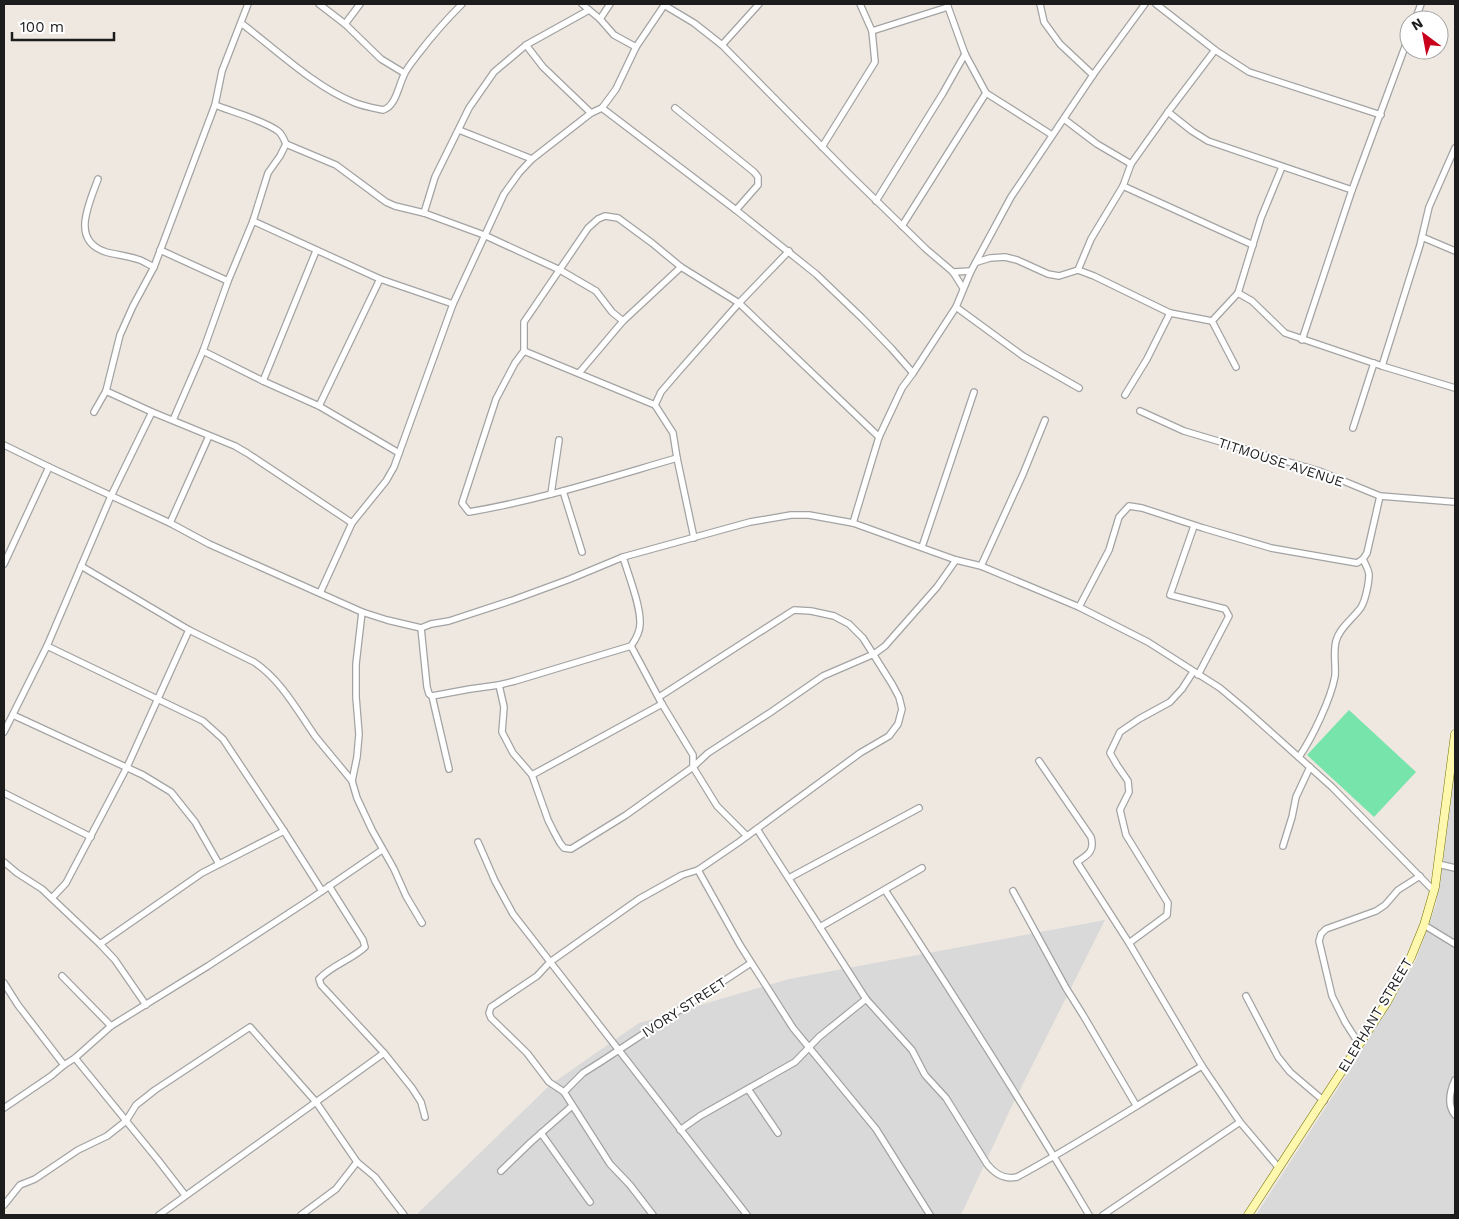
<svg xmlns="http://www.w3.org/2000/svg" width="1459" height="1219" font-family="'Work Sans',sans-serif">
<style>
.residential{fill:#dad9d9}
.pitch{fill:#77e4ac}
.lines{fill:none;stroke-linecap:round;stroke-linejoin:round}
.street-casing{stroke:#a3a3a3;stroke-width:8}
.secondary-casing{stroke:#767300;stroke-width:9}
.street{stroke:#fff;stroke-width:5.5}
.secondary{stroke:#fef8af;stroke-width:8}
.labels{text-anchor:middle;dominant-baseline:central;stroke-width:4;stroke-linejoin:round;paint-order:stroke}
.street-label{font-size:14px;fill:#1c1c1c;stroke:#fff}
</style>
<rect width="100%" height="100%" fill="#eee8e0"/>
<g class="residential">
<polygon points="1455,765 1455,1215 1256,1215 1355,1062 1416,960 1436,904"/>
<polygon points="1105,920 1008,1114 961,1215 416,1215 550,1085 639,1023 789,979"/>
</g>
<polygon class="pitch" points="1349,710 1416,772 1374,817 1307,755"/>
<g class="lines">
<g class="street-casing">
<g id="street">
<polyline points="319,4 345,24 381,59 404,73"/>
<polyline points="582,4 600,19 614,35 636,47 665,4"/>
<polyline points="947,4 965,54 986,93 1052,135"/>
<polyline points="1040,4 1044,22 1060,44 1093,75"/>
<polyline points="1156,4 1215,50 1249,72 1381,115"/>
<polyline points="664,5 694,23 722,45 848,173 926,249 953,272 963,288"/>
<polyline points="600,19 610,4"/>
<polyline points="1415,20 1421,4"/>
<path d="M241 23C274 48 315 87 353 102 362 106 373 108 383 110 396 106 398 87 404 75 407 67 414 60 419 53 432 36 447 19 462 4"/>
<polyline points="345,24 360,4"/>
<polyline points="872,31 948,7"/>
<polyline points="526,45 543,67 591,113"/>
<polyline points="722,45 759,4"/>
<path d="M215 105C233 112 263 120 278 131 282 134 284 139 286 144L336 165 386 202 395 206 424 213 484 235 560 270 596 291 612 312 623 321"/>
<polyline points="602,108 736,210 816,274 862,318 891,348 913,373"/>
<polyline points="675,108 754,172 758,177 758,185 736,210"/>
<polyline points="1168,112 1192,131 1208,141 1352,190"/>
<polyline points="1064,119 1097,144 1131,164"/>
<polyline points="459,130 532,159"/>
<polyline points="822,147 875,62 872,31 860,4"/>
<path d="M98 179C89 204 70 241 106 252 117 255 129 256 140 260 145 262 149 265 154 267"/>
<polyline points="1123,186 1253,245"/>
<polyline points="876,201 943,93 965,54"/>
<polyline points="424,213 435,177 469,108 494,72 526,45 589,10"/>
<polyline points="253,221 380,279 453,304"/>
<polyline points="902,226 986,93"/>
<polyline points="1422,237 1455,251"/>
<polyline points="160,250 228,281"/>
<polyline points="977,262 990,258 1005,257 1017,260 1048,274 1059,276 1078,270 1094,276 1170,313 1212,321"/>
<polyline points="1078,270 1091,239 1123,186 1131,164 1168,112 1215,50"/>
<polyline points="953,272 971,271"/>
<polyline points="1238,293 1252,301 1285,333 1382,366 1455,388"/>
<polyline points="956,307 1023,356 1079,388"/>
<polyline points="1212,321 1238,293 1261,218 1282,167"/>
<polyline points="1212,321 1236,367"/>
<polyline points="1302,340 1352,190 1409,36"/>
<polyline points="203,351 263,381 319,406 399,453"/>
<polyline points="524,351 655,405"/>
<polyline points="1382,366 1420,245 1429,207 1455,148"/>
<polyline points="579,373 623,321 681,267"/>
<polyline points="263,381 316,251"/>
<polyline points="106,391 152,412 235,446 247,453 352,523"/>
<polyline points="1125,395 1147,359 1170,313"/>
<polyline points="319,406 380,279"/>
<polyline points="1140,411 1184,431 1319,471 1380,496 1455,502"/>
<polyline points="94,412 106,391 120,335 133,306 154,267 215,105 222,71 248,4"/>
<polyline points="173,420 203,351 228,281 253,221 268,173 280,156 286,144"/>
<polyline points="1353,428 1374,363"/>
<polyline points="4,445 49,467 170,523 209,544 362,612 387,620 421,628 431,624 449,621 513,600 570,579 623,557 750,522 791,515 809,515 853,523 956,560 981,566 1079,607 1148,642 1220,688 1245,709 1332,787 1434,891"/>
<path d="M677 458C608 478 540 500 469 512L462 503 496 399 515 363 524 351V322L588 228 598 219 605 216 618 218 652 243 681 267 739 303 879 437"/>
<polyline points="563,491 582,552"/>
<polyline points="551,494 559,440"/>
<polyline points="170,523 209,436"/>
<polyline points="853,523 879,437 902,388 913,373 956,307 971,271 1011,197 1093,75 1145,4"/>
<polyline points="1194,526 1170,595 1225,609 1229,616 1198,675"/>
<polyline points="694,538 677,458 673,433 655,405 661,392 679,371 739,303 789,251"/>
<polyline points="922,547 974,392"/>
<path d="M623 557C628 574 641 606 640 624 640 632 636 639 631 646L515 681 499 685 504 707 502 732 513 753 532 775 548 820 554 832 560 843 564 848 571 849 626 815 693 767 708 753 771 712 823 676 874 654 885 646 937 587 956 560"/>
<polyline points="4,564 49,467"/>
<path d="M81 566 189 630 254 662C281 680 297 710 315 736 327 751 340 766 352 781"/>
<polyline points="981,566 1023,474 1045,420"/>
<polyline points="320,593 352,523 386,481 394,467 453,304 504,194 519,173 532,159 591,113 602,108 616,89 636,47"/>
<polyline points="1079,607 1109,550 1119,517 1129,506 1142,508 1203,528 1271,548 1357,563 1363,559 1367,553 1380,496"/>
<polyline points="362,612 356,664 356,697 359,734 357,757 352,781 357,798 372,830 394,869 406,896 422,923"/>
<polyline points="421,628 427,687 429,694 432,696 449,769"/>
<polyline points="47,646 203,721 223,739 284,831"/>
<polyline points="631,646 662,704 693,755 693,767 717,806 747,836"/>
<polyline points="432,696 470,689 499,685"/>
<polyline points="13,715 143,775 171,792 195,822 219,864"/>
<polyline points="4,732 47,646 111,496 152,412"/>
<path d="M1299 757C1312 738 1331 699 1335 676 1336 665 1333 653 1336 641 1339 629 1351 620 1359 610 1365 604 1369 583 1369 574 1368 568 1365 564 1363 559"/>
<path d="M1039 761 1091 837C1095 851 1088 855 1077 862L1129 943 1202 1066 1240 1122 1279 1168"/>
<polyline points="532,775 662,704"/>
<polyline points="4,793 91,837"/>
<path d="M757 829 866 999 912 1050 925 1075 946 1098 987 1164C995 1174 1004 1180 1017 1177 1080 1143 1140 1103 1202 1066"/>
<polyline points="478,842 495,881 513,914 747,1215"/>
<polyline points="1283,846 1292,817 1296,797 1310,767"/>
<polyline points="4,862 17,873 42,889 100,944 115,960 146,1005"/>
<polyline points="1438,864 1455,868"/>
<polyline points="698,870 740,945 793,1028 876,1129 930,1215"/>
<polyline points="789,878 919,808"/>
<path d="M329 886 363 940 365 947C351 960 332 965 319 979L321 985 384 1053 412 1088 421 1102 425 1117"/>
<path d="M885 890C955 997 1024 1105 1089 1215"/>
<polyline points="1013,891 1066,988 1083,1015 1136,1105"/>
<polyline points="52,898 66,883 127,767 189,630"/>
<polyline points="1424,925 1455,944"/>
<polyline points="820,927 922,868"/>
<polyline points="1129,943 1167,915 1168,903 1126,835 1120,810 1129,792 1128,781 1117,765 1110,753 1120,732 1139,719 1170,702 1182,689 1193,672"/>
<polyline points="100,944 202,873 284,831 322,891"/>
<polyline points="62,976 111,1026"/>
<polyline points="4,983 18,1005 64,1065"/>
<polyline points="1246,996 1278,1057 1290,1072 1324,1101"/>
<polyline points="1359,1044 1345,1022 1332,996 1319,941 1321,934 1326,929 1376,911 1385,905 1398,890 1420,876"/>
<polyline points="75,1058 158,1160 185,1195"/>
<path d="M1455 1080C1450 1091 1447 1105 1455 1115"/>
<polyline points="748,1089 778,1133"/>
<polyline points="564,1092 549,1082 527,1053 491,1018 489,1013 491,1007 537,976 550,962 639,899 682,875 698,870 739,842 860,753 889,736 898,724 902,709 899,697 892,684 863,638 849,624 834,616 811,611 794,610 659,697"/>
<polyline points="4,1108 51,1076 64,1065 75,1058 111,1026 208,966 312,898 382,850"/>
<polyline points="680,1130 700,1116 795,1062 819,1037 866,999"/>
<polyline points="541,1133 590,1202"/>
<polyline points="501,1171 531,1142 572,1106"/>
<polyline points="4,1205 20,1185 35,1179 78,1150 107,1136 126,1121 136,1105 155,1090 250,1027 316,1102 357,1162 375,1177 404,1215"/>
<polyline points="159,1215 384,1053"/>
<polyline points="301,1215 336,1189 357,1162"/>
<polyline points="653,1215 630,1185 610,1164 564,1092 583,1073 602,1061 751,963"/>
<polyline points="1103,1215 1240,1122"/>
</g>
</g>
<g class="secondary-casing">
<polyline id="secondary" points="1248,1215 1387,1002 1411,957 1424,925 1435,887 1455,734"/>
</g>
<use href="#street" class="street"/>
<use href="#secondary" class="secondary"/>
</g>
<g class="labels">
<g class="street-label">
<text transform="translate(1281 462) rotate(18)">TITMOUSE AVENUE</text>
<text transform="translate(684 1007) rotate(-33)">IVORY STREET</text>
<text transform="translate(1375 1015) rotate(-59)">ELEPHANT STREET</text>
</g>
</g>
<rect width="1459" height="1219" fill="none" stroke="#1c1c1c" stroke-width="10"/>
<g transform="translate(1424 35) rotate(328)"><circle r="24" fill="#ffffff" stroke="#a4a4a4"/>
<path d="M0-4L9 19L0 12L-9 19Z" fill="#c8001b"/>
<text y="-8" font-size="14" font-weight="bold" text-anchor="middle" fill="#1c1c1c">N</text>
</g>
<path d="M12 32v8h102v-8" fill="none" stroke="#1c1c1c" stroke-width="2.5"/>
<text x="20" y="32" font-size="15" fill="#1c1c1c" stroke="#ffffff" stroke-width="4" paint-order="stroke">100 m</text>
</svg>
